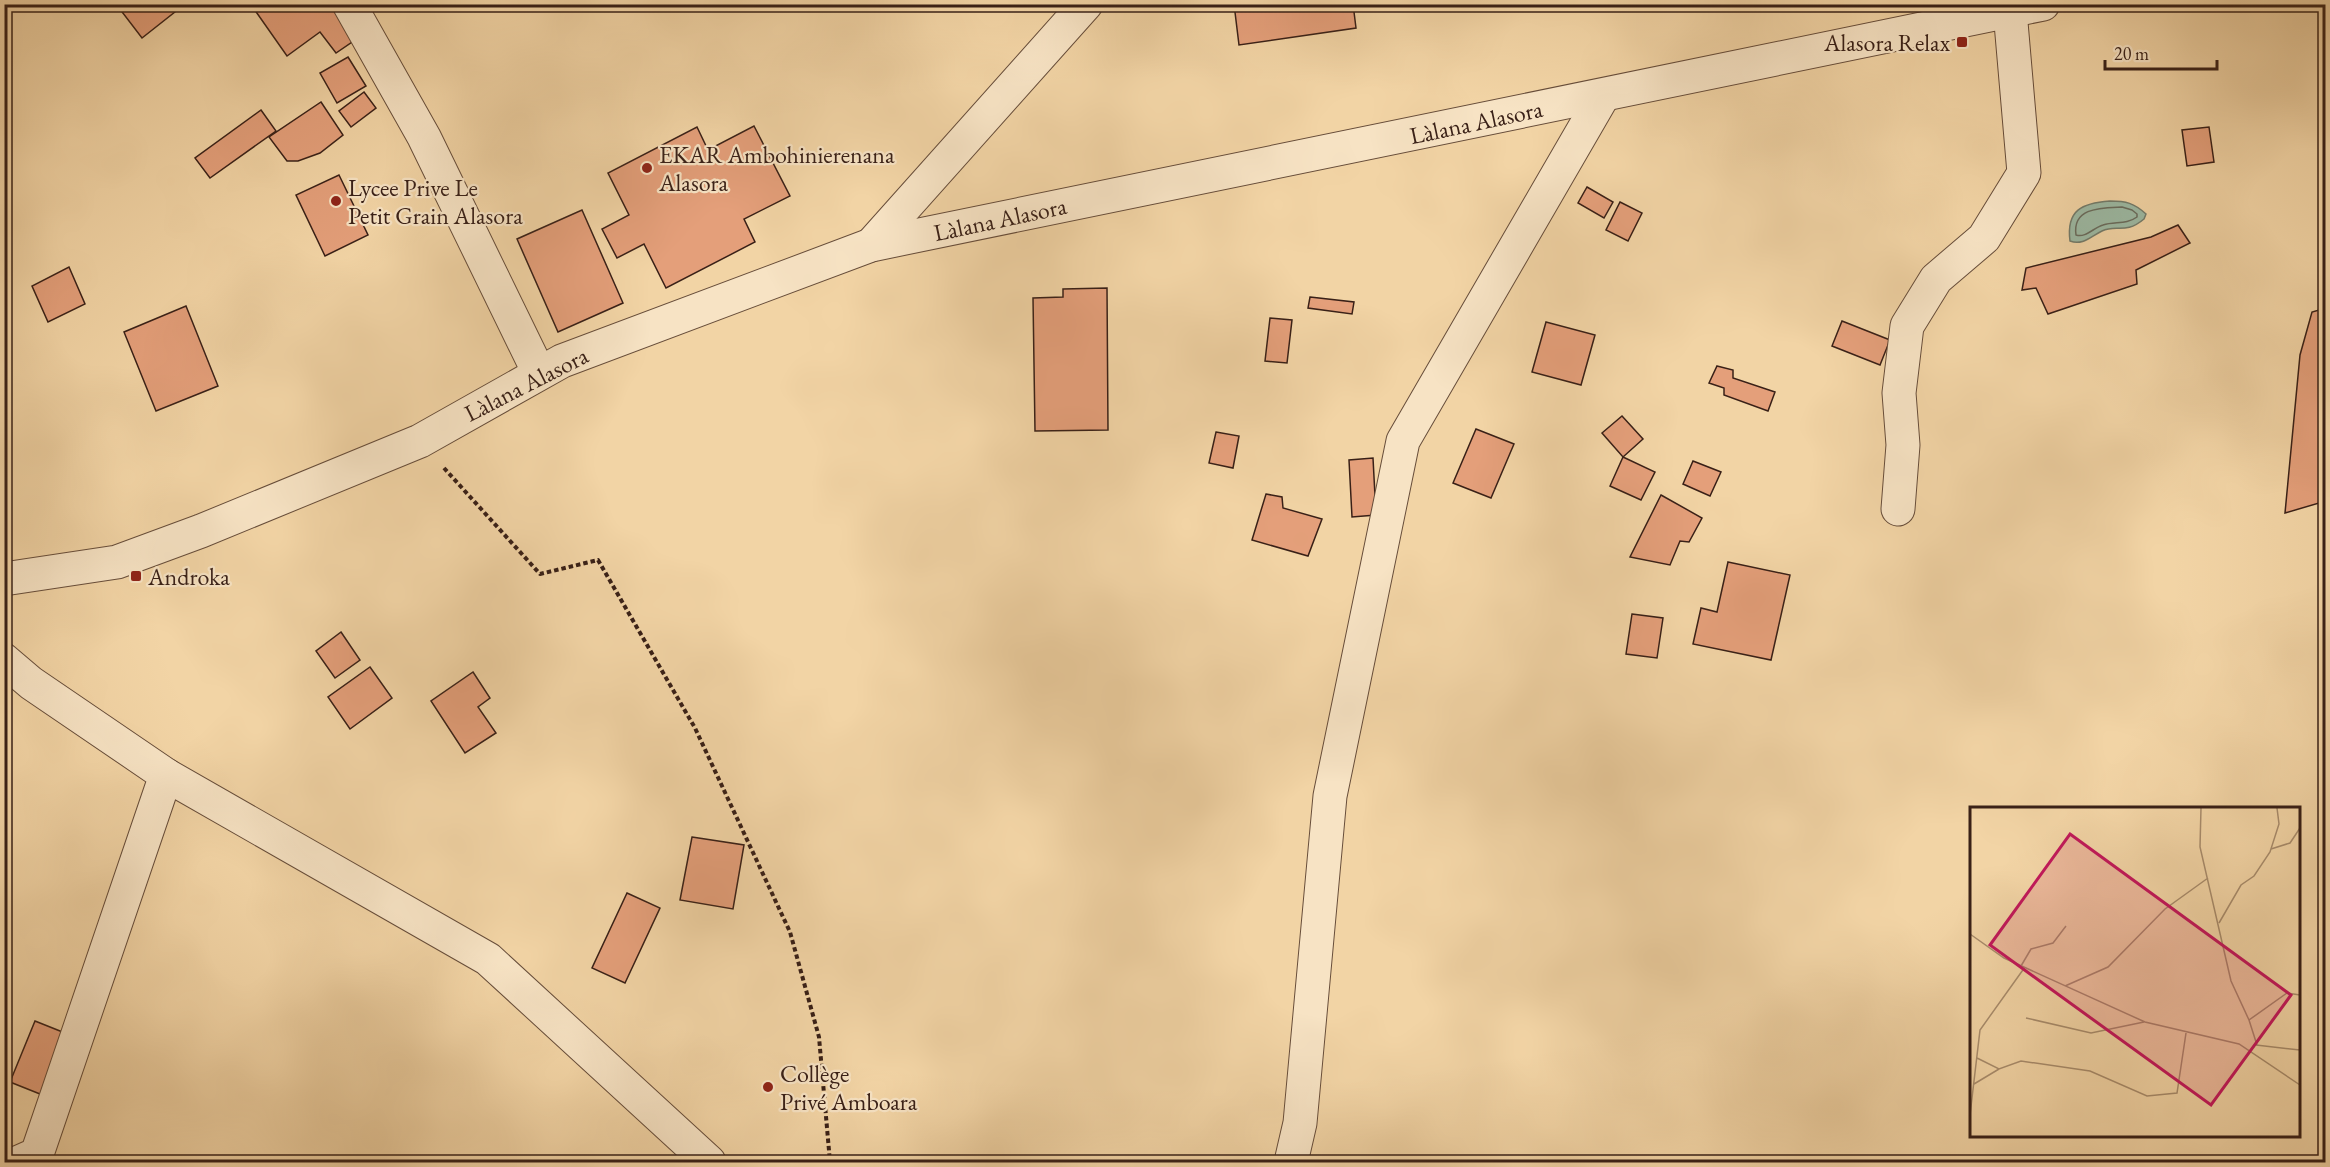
<svg xmlns="http://www.w3.org/2000/svg" width="2330" height="1167" font-family="'EB Garamond',serif">
<style>
.water{fill:#9cb9a3;stroke:#747c6b;stroke-width:1.5}
.lines{fill:none;stroke-linecap:round;stroke-linejoin:round}
.shore{stroke:#6a6c5d;stroke-width:1.5}
.building{fill:#e49f7a;stroke:#392017;stroke-width:1.5}
.minor-casing{stroke:#674d3a;stroke-width:35}
.tertiary-casing{stroke:#674d3a;stroke-width:35}
.path{stroke:#392017;stroke-width:4;stroke-dasharray:4.5 3;stroke-linecap:butt}
.minor{stroke:#f7e3c4;stroke-width:33}
.tertiary{stroke:#f7e3c4;stroke-width:33}
.poi-dot{fill:#8f2418;stroke:#f7e3c4;stroke-width:2}
.labels{text-anchor:middle;dominant-baseline:central;stroke-width:4.5;stroke-linejoin:round;paint-order:stroke}
.poi-label{font-size:24px;fill:#392017;stroke:#f7e3c4;text-anchor:start}
.street-label{font-size:24px;fill:#392017;stroke:#f7e3c4}
.inset-road{fill:none;stroke:#a88c6c;stroke-width:1.5}
.view{fill:#c2185b;fill-opacity:0.15;stroke:#c2185b;stroke-width:3}
.inset-edge{fill:none;stroke:#392017;stroke-width:3}
</style>
<rect width="100%" height="100%" fill="#f2d4a5"/>
<filter id="stains"><feTurbulence type="fractalNoise" baseFrequency=".00333" numOctaves="4"/><feColorMatrix values="0 0 0 0 .2 0 0 0 0 .09 0 0 0 0 .02 0 0 0 .5 -.17"/></filter>
<radialGradient id="worn" r=".72"><stop offset=".6" stop-color="#630" stop-opacity="0"/><stop offset="1" stop-color="#630" stop-opacity=".3"/></radialGradient>
<path class="water" d="M2110 201C2126 201 2134 203 2146 214L2144 219C2125 235 2117 224 2102 231 2091 236 2083 246 2070 241 2066 210 2082 203 2110 201Z"/>
<g class="lines">
<path class="shore" d="M2122 207 2132 210 2137 214V217C2126 225 2115 221 2103 225 2093 228 2086 238 2076 235 2072 207 2102 208 2122 207Z"/>
</g>
<g class="building">
<polygon points="116,4 185,4 142,38"/>
<polygon points="254,4 330,4 355,40 336,53 320,32 287,56 252,6"/>
<polygon points="488,4 513,4 513,8"/>
<polygon points="1234,4 1353,4 1356,28 1239,45"/>
<polygon points="348,57 366,86 337,103 320,73"/>
<polygon points="364,92 376,108 351,127 339,111"/>
<polygon points="321,102 343,135 320,153 298,161 287,161 269,137"/>
<polygon points="261,110 276,131 210,178 195,158"/>
<polygon points="754,126 790,196 744,219 755,242 666,288 644,244 617,258 602,229 629,215 608,173 697,127 708,150"/>
<polygon points="2209,127 2214,162 2187,166 2182,130"/>
<polygon points="339,175 368,235 325,256 296,195"/>
<polygon points="1587,187 1613,202 1604,218 1578,203"/>
<polygon points="1620,202 1642,213 1628,241 1606,230"/>
<polygon points="582,210 623,303 558,332 517,239"/>
<polygon points="2178,225 2190,243 2136,270 2137,284 2048,314 2036,288 2022,290 2026,268 2151,237"/>
<polygon points="69,267 85,304 48,322 32,286"/>
<polygon points="1107,288 1108,430 1035,431 1033,298 1063,297 1063,289"/>
<polygon points="1310,297 1354,302 1352,314 1308,308"/>
<polygon points="186,306 218,386 156,411 124,332"/>
<polygon points="2326,308 2326,501 2285,513 2300,355 2312,312"/>
<polygon points="1270,318 1292,320 1287,363 1265,361"/>
<polygon points="1842,321 1890,340 1880,365 1832,346"/>
<polygon points="1546,322 1595,335 1581,385 1532,372"/>
<polygon points="1717,366 1733,370 1733,378 1775,392 1768,411 1724,395 1724,388 1709,383"/>
<polygon points="1622,416 1643,439 1623,457 1602,433"/>
<polygon points="1476,429 1514,444 1491,498 1453,483"/>
<polygon points="1216,432 1239,436 1233,468 1209,463"/>
<polygon points="1623,457 1655,472 1641,500 1610,486"/>
<polygon points="1373,458 1376,515 1352,517 1349,460"/>
<polygon points="1693,461 1721,472 1710,496 1683,484"/>
<polygon points="1266,494 1282,497 1283,508 1322,519 1308,556 1252,540"/>
<polygon points="1661,495 1702,518 1689,542 1680,541 1670,565 1630,557"/>
<polygon points="1728,562 1790,575 1771,660 1693,644 1701,608 1717,612"/>
<polygon points="1632,614 1663,618 1657,658 1626,654"/>
<polygon points="341,632 360,660 335,678 316,651"/>
<polygon points="370,667 392,698 350,729 328,697"/>
<polygon points="473,672 490,698 478,707 496,733 465,753 431,701"/>
<polygon points="692,837 744,845 733,909 680,900"/>
<polygon points="627,893 660,908 625,983 592,968"/>
<polygon points="35,1021 70,1035 45,1096 10,1082"/>
</g>
<g class="lines">
<g class="minor-casing">
<g id="minor">
<polyline points="349,4 424,137 539,373"/>
<polyline points="871,245 1086,4"/>
<polyline points="1898,509 1903,445 1899,393 1907,326 1936,279 1984,238 2024,173 2010,11"/>
<polyline points="4,660 31,683 166,775 37,1154 19,1162"/>
<polyline points="166,775 488,959 709,1162"/>
<polyline points="1291,1162 1300,1123 1330,796 1403,441 1603,96"/>
</g>
</g>
<g class="tertiary-casing">
<polyline id="tertiary" points="4,579 117,562 201,531 420,441 562,361 871,245 2043,4"/>
</g>
<polyline class="path" points="444,468 540,574 598,560 695,728 790,932 819,1037 830,1162"/>
<use href="#minor" class="minor"/>
<use href="#tertiary" class="tertiary"/>
</g>
<g class="poi-dot">
<rect x="1956" y="36" width="12" height="12" rx="3"/>
<circle cx="647" cy="168" r="6"/>
<circle cx="336" cy="201" r="6"/>
<rect x="130" y="570" width="12" height="12" rx="3"/>
<circle cx="768" cy="1087" r="6"/>
</g>
<g class="labels">
<g class="poi-label">
<text x="1950" y="42" text-anchor="end">Alasora Relax</text>
<text x="659" y="154">EKAR Ambohinierenana<tspan x="659" dy="28">Alasora</tspan></text>
<text x="348" y="187">Lycee Prive Le<tspan x="348" dy="28">Petit Grain Alasora</tspan></text>
<text x="148" y="576">Androka</text>
<text x="780" y="1073">Collège<tspan x="780" dy="28">Privé Amboara</tspan></text>
</g>
<g class="street-label">
<text transform="translate(1476 122) rotate(-12)">Làlana Alasora</text>
<text transform="translate(1000 219) rotate(-12)">Làlana Alasora</text>
<text transform="translate(526 384) rotate(-27)">Làlana Alasora</text>
</g>
</g>
<g transform="translate(1970 807)">
<rect width="330" height="330" fill="#f2d4a5"/>
<path class="inset-road" d="M231 1 230 40 261 174 279 213M301 42 320 36 330 21M249 116 271 78 284 69 300 45 309 17 307 1M0 127 34 151 175 215 269 237 330 278M51 159 61 142 83 136 96 119M95 179 138 160 195 102 238 71M56 211 121 226 174 215M286 238 330 243M287 238 279 213 317 186 330 188M7 251 29 262 51 254 120 264 177 289 207 286 216 226M4 277 29 262M0 308 10 223 55 160"/>
<path class="view" d="M100 27 321 188 241 298 20 138Z"/>
<rect width="330" height="330" class="inset-edge"/>
</g>
<rect width="2330" height="1167" fill="none" stroke="#f2d4a5" stroke-width="24"/>
<rect x="6" y="6" width="2318" height="1155" fill="none" stroke="#392017" stroke-width="3"/>
<rect x="12" y="12" width="2306" height="1143" fill="none" stroke="#392017" stroke-width="1.5"/>
<path d="M2105 60v9h112v-9" fill="none" stroke="#392017" stroke-width="3"/>
<text x="2114" y="60" font-size="18" fill="#392017" stroke="#f7e3c4" stroke-width="4.5" paint-order="stroke">20 m</text>
<rect width="100%" height="100%" filter="url(#stains)"/>
<rect width="100%" height="100%" fill="url(#worn)"/>
</svg>
